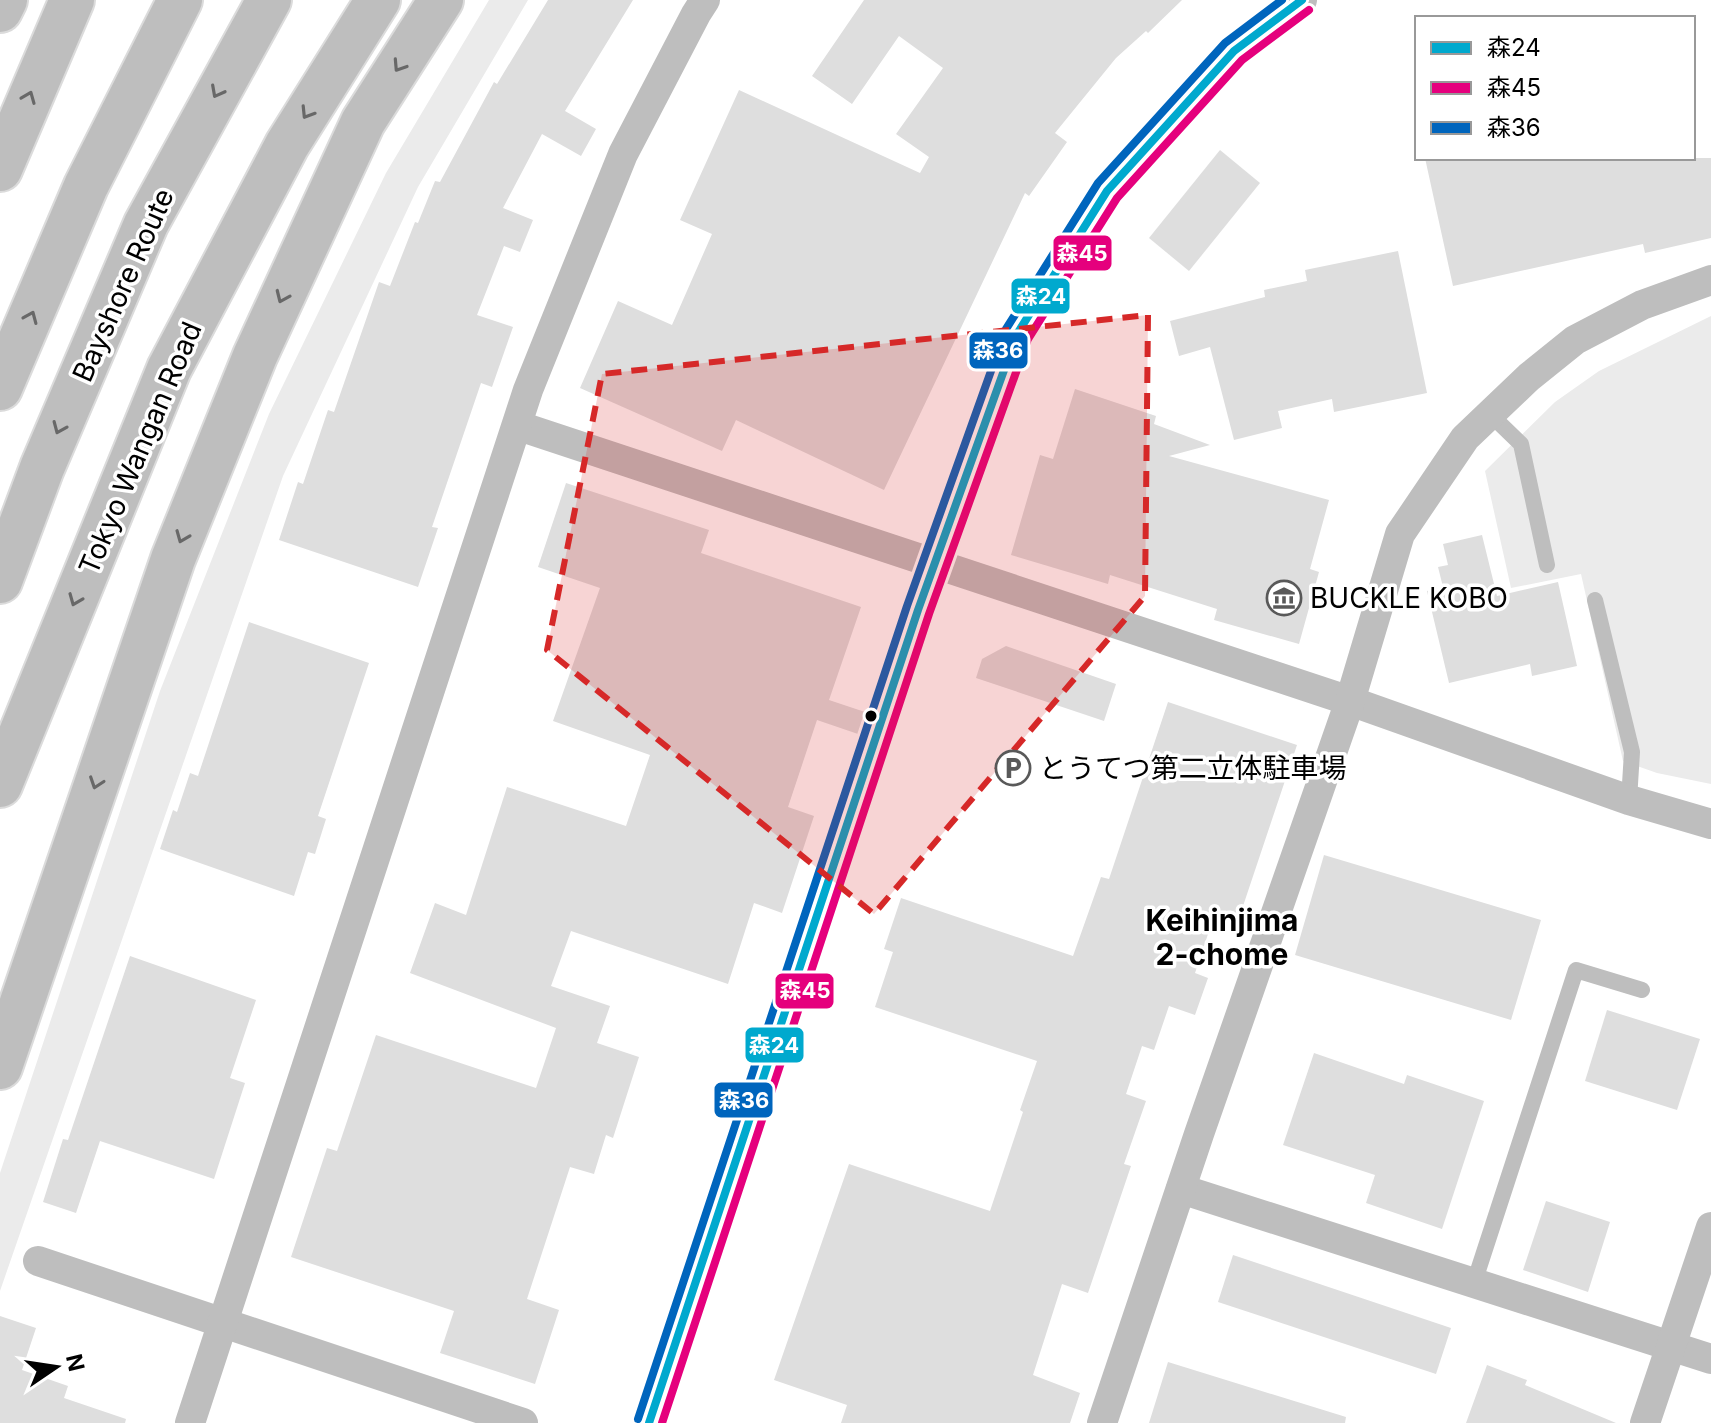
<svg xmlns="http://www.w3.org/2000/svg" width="1711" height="1423" font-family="Inter,'Noto Sans JP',sans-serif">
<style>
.green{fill:#ebebeb}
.building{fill:#dedede}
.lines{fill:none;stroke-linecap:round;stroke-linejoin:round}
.highway-casing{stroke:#dbdbdb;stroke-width:48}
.lane{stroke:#bebebe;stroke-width:16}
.street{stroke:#bebebe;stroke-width:30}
.highway{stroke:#bebebe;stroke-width:44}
.bus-1-casing{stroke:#fff;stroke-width:14}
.bus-2-casing{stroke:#fff;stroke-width:14}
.bus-3-casing{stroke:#fff;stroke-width:14}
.bus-1{stroke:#00a9ce;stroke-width:8}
.bus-2{stroke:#e5007d;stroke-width:8}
.bus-3{stroke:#0065bd;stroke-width:8}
.oneway{stroke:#686868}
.marked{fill:#d62828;fill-opacity:0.2;stroke:#d62828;stroke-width:6;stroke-dasharray:16 10;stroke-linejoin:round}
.bus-dot{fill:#000;stroke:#fff;stroke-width:3}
.labels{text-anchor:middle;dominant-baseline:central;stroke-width:7;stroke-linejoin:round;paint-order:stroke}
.street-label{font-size:28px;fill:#000;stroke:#fff}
.poi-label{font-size:28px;fill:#000;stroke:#fff;text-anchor:start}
.neighbourhood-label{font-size:30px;font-weight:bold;fill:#000;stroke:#fff}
.line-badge{stroke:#fff;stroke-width:3}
.badge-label{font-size:22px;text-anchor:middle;font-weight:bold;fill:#fff}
</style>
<rect width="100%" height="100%" fill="#fff"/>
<g class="green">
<polygon points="489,0 528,0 418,187 283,476 0,1291 0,1173 160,691 269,414 386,173"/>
<polygon points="1711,316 1711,784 1657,773 1623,761 1581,574 1511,588 1485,471 1555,402 1599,371"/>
</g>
<g class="building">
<polygon points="548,0 633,0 565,111 596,129 581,156 542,134 503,208 533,220 520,252 504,246 477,315 513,327 492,387 481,383 432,527 438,528 418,587 279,540 298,482 303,484 328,410 334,412 379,282 390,286 415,222 418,223 435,181 440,182 494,82 497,84"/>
<polygon points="864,0 1182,0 1148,33 1146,31 1116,58 1055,133 1067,142 1029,196 1025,193 884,490 736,420 722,451 580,388 618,301 672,325 712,234 680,220 739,90 920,173 929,157 896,134 943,68 899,36 852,104 812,76"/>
<polygon points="1220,150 1260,183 1189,271 1149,238"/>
<polygon points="1425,158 1711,158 1711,238 1645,253 1643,244 1453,286"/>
<polygon points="1398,251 1427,393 1334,412 1332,399 1278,411 1282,428 1234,440 1210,347 1179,356 1170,321 1265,297 1264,290 1307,281 1305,270"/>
<polygon points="1075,389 1156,416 1154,424 1210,445 1169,456 1329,500 1310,569 1319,572 1299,644 1214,620 1217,609 1110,575 1108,584 1011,555 1040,455 1053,459"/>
<polygon points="566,483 709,530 701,553 861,607 829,700 865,712 858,734 817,720 788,807 814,816 782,913 754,903 728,984 571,931 551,986 610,1006 597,1043 639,1057 613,1138 606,1135 594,1174 570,1167 527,1299 559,1310 535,1384 440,1353 454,1311 291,1257 327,1148 337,1151 376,1035 536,1088 556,1028 410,973 435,903 466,915 507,787 626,826 650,755 553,721 600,588 538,567"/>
<polygon points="1482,535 1497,596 1558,582 1577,666 1532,676 1530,664 1449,683 1427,591 1443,587 1438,567 1448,565 1443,544"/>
<polygon points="249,622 369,663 318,816 326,819 315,854 308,852 294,896 160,849 173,810 177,812 190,773 198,776"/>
<polygon points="1006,646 1116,684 1104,721 976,678 982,659"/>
<polygon points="1168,702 1297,745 1238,921 1215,913 1195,973 1208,978 1195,1015 1169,1006 1154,1050 1142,1046 1126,1094 1146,1101 1124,1164 1131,1166 1088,1293 1062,1284 1033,1375 1080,1393 1070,1423 841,1423 847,1405 774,1380 849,1164 990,1211 1023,1112 1020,1110 1037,1061 875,1007 893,952 884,949 901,898 1073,956 1101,877 1109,879"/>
<polygon points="1324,855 1541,920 1511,1020 1295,955"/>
<polygon points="130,956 256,1000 230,1078 245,1083 214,1179 100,1141 76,1213 43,1202 63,1139 68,1140"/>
<polygon points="1607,1010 1700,1039 1677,1110 1585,1081"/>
<polygon points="1314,1053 1404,1084 1407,1075 1484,1101 1442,1229 1366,1203 1375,1175 1283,1145"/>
<polygon points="1546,1201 1610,1222 1588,1292 1523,1270"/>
<polygon points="1233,1255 1451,1328 1436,1374 1218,1302"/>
<polygon points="0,1316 36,1328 22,1370 68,1386 64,1398 126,1419 125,1423 0,1423"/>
<polygon points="1168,1362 1346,1417 1345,1423 1149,1423"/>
<polygon points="1487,1365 1527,1380 1525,1385 1616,1423 1466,1423"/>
</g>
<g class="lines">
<g class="highway-casing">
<g id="highway">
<polyline points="0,10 5,0"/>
<polyline points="0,169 72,0"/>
<polyline points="0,388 86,186 180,0"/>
<polyline points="0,581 42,468 146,224 269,0"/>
<polyline points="0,785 169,369 287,145 378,0"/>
<polyline points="0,1067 173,559 255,356 363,122 441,0"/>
</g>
</g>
<g class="lane">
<polyline points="1490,414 1521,444 1547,565"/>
<polyline points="1595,600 1632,752 1629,800"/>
<polyline points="1474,1283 1576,970 1642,990"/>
</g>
<g class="street">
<polyline points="519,426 1350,701 1629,800 1711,824"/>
<polyline points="1181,1189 1711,1359"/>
<polyline points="38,1261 523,1423"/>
<polyline points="190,1423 528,390 623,154 696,14 705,0"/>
<polyline points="649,1423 918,610 1017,334 1107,191 1169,120 1234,51 1302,0"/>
<polyline points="1102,1423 1199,1134 1350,701 1400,534 1465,438 1529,377 1575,340 1642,305 1711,280"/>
<polyline points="1645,1423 1711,1227"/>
</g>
<use href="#highway" class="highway"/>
<g class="bus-1-casing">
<polyline id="bus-1" points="649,1423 918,610 1017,334 1107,191 1234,51 1302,0"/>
</g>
<g class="bus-2-casing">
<polyline id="bus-2" points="662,1423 929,614 1028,339 1117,198 1242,60 1309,10"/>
</g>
<g class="bus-3-casing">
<polyline id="bus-3" points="638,1419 907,606 1006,329 1098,183 1225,43 1282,0"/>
</g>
<use href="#bus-1" class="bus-1"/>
<use href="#bus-2" class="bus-2"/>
<use href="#bus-3" class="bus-3"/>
</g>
<defs><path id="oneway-chevron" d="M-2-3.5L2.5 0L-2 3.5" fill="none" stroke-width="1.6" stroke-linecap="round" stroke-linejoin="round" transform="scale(2)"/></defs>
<g class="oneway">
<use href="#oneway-chevron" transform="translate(399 66) rotate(123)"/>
<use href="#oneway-chevron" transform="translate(217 92) rotate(118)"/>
<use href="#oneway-chevron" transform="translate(29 97) rotate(-68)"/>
<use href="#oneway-chevron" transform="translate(307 113) rotate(122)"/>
<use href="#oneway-chevron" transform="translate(282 297) rotate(114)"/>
<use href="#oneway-chevron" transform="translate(31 317) rotate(-67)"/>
<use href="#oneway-chevron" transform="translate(59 428) rotate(113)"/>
<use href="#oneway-chevron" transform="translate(182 537) rotate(112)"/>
<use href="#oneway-chevron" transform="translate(75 600) rotate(112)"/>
<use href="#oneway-chevron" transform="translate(96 783) rotate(109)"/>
</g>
<path class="marked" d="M1148 315 1145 596 874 914 547 650 602 374Z"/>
<defs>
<g id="museum-ring" transform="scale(1.8)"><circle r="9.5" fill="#fff" stroke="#595959" stroke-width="1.5"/><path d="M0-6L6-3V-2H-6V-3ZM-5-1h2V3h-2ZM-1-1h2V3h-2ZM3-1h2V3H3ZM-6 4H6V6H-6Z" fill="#595959"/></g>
<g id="parking-ring" transform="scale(1.8)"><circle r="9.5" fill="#fff" stroke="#595959" stroke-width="1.5"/><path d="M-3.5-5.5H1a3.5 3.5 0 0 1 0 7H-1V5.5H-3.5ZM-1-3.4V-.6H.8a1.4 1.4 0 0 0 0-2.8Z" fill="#595959"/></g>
</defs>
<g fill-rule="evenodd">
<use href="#museum-ring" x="1284" y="598"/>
<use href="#parking-ring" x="1013" y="768"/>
</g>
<circle class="bus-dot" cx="871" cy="716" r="7"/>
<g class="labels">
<g class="street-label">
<text transform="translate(123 285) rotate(-66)">Bayshore Route</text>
<text transform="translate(140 448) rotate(-67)">Tokyo Wangan Road</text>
</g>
<g class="poi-label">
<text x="1310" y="598">BUCKLE KOBO</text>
<text x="1039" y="768">とうてつ第二立体駐車場</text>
</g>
<g class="neighbourhood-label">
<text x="1222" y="920">Keihinjima<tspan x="1222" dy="34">2-chome</tspan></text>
</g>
</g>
<g class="line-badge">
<rect x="1052" y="234" width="61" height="38" rx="8" fill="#e5007d"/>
<rect x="1010" y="277" width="61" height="38" rx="8" fill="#00a9ce"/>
<rect x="968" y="331" width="61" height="39" rx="8" fill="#0065bd"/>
<rect x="774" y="972" width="61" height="38" rx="8" fill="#e5007d"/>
<rect x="744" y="1026" width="61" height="38" rx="8" fill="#00a9ce"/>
<rect x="713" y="1081" width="61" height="38" rx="8" fill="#0065bd"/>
</g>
<g class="badge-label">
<text x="1082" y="261">森45</text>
<text x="1041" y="304">森24</text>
<text x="998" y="358">森36</text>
<text x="805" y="998">森45</text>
<text x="774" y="1053">森24</text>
<text x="744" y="1108">森36</text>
</g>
<rect x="1415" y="16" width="280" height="144" fill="#ffffff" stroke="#999999" stroke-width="2"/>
<rect x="1431" y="42" width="40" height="12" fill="#00a9ce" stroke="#999999" stroke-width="2"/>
<text x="1487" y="56" font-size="24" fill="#000000">森24</text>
<rect x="1431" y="82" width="40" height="12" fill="#e5007d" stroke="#999999" stroke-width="2"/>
<text x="1487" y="96" font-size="24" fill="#000000">森45</text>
<rect x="1431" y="122" width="40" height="12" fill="#0065bd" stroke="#999999" stroke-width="2"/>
<text x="1487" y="136" font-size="24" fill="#000000">森36</text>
<g transform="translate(56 1367) rotate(77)" stroke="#ffffff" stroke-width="6" paint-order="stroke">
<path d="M0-6L14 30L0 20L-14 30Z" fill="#000000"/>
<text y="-12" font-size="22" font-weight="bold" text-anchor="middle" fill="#000000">N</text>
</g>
</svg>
